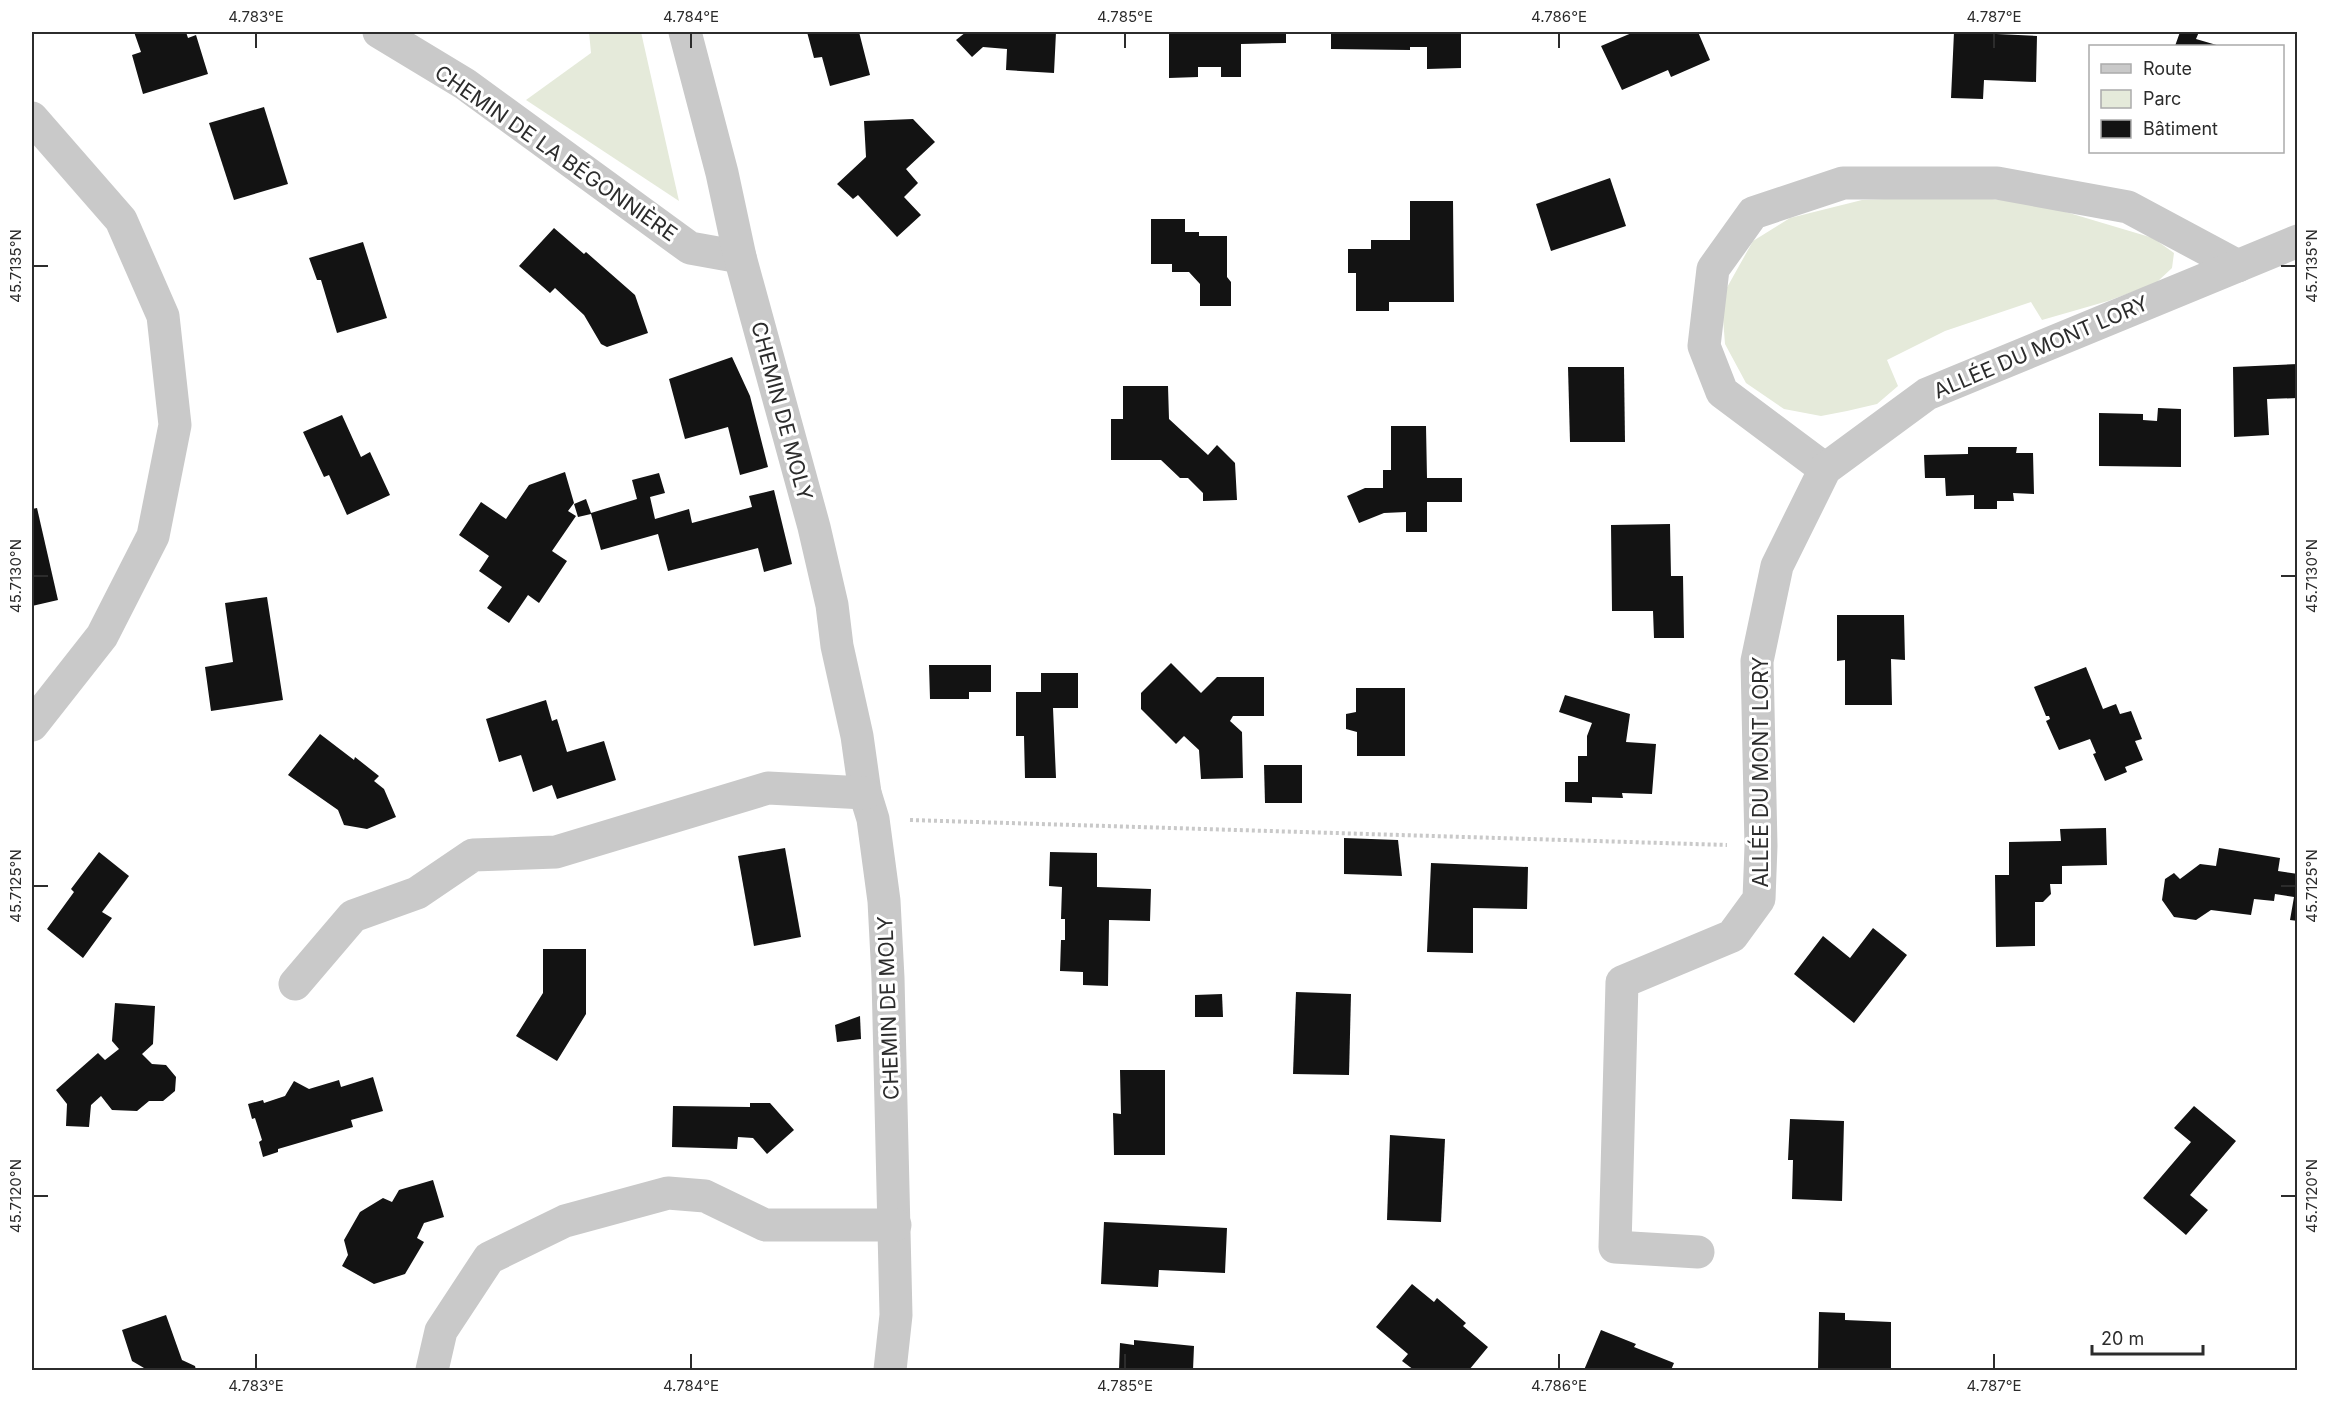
<svg xmlns="http://www.w3.org/2000/svg" width="2329" height="1402" font-family="Inter,sans-serif">
<style>
.green{fill:#e5eada}
.building{fill:#131313}
.lines{fill:none;stroke-linecap:round;stroke-linejoin:round}
.path{stroke:#c9c9c9;stroke-width:4;stroke-dasharray:3 3;stroke-linecap:butt}
.minor{stroke:#c9c9c9;stroke-width:33}
.ticks{fill:none;stroke:#2c2c2c;stroke-width:2}
.labels{text-anchor:middle;dominant-baseline:central;stroke-width:6;stroke-linejoin:round;paint-order:stroke}
.street-label{font-size:21px;fill:#2c2c2c;stroke:#fff}
.neatline{fill:none;stroke:#2c2c2c;stroke-width:2}
.ticks-label{font-size:15px;text-anchor:middle;fill:#2c2c2c}
</style>
<rect width="100%" height="100%" fill="#fff"/>
<g class="green">
<polygon points="589,32 641,32 679,201 526,100 591,53"/>
<polygon points="1930,197 1992,199 2039,204 2153,238 2174,253 2172,268 2156,283 2108,301 2042,320 2031,302 1945,331 1887,360 1898,386 1877,404 1847,411 1821,416 1784,409 1746,383 1725,344 1723,318 1725,291 1753,241 1790,218 1862,200"/>
</g>
<g class="building">
<polygon points="134,32 186,32 188,38 196,35 208,74 143,94 132,55 141,52"/>
<polygon points="807,32 859,32 870,75 830,86 822,57 814,58"/>
<polygon points="966,32 1056,32 1054,73 1006,70 1007,49 983,47 972,57 956,40"/>
<polygon points="1169,32 1286,32 1286,43 1241,44 1241,77 1221,77 1221,67 1198,67 1198,77 1169,78"/>
<polygon points="1331,32 1461,32 1461,68 1427,69 1427,47 1410,47 1410,50 1331,49"/>
<polygon points="1634,32 1698,32 1710,60 1671,77 1668,70 1622,90 1601,46"/>
<polygon points="1954,32 2037,36 2036,82 1984,80 1983,99 1951,98"/>
<polygon points="2180,32 2199,32 2196,39 2220,46 2175,46"/>
<polygon points="264,107 288,184 234,200 209,123"/>
<polygon points="913,119 935,142 906,169 918,183 904,197 921,215 897,237 858,195 853,199 837,184 866,157 864,121"/>
<polygon points="1610,178 1626,226 1551,251 1536,204"/>
<polygon points="1410,201 1453,201 1454,302 1389,302 1389,311 1356,311 1356,273 1348,273 1348,249 1371,249 1371,240 1410,240"/>
<polygon points="1151,219 1185,219 1185,232 1199,232 1199,236 1227,236 1227,277 1231,282 1231,306 1200,306 1200,284 1189,272 1172,272 1172,264 1151,264"/>
<polygon points="554,228 584,254 586,252 635,295 648,333 607,347 601,344 584,315 555,288 550,293 519,266"/>
<polygon points="363,242 387,318 337,333 321,280 317,280 309,258"/>
<polygon points="732,357 750,396 768,467 740,475 728,427 685,439 669,379"/>
<polygon points="2298,364 2298,398 2267,399 2269,435 2234,437 2233,367"/>
<polygon points="1568,367 1624,367 1625,442 1570,442"/>
<polygon points="1123,386 1168,386 1169,419 1208,455 1217,445 1235,463 1237,500 1203,501 1203,493 1188,478 1180,478 1161,460 1111,460 1111,419 1123,419"/>
<polygon points="2158,408 2181,409 2181,467 2099,466 2099,413 2143,414 2143,420 2157,421"/>
<polygon points="342,415 361,457 370,452 390,495 347,515 329,475 324,477 303,432"/>
<polygon points="1391,426 1426,426 1427,478 1462,478 1462,502 1427,502 1427,532 1406,532 1406,512 1384,513 1359,523 1347,496 1365,488 1383,488 1383,470 1391,470"/>
<polygon points="1968,447 2017,447 2016,453 2033,453 2034,494 2013,493 2014,501 1997,501 1997,509 1974,509 1974,495 1946,496 1945,478 1925,478 1924,455 1968,454"/>
<polygon points="565,472 574,503 568,511 576,516 552,551 567,561 539,603 528,595 509,623 487,608 502,587 479,571 489,556 459,535 481,502 506,519 529,485"/>
<polygon points="659,473 665,493 650,497 655,519 689,509 692,523 752,507 749,496 774,490 792,564 764,572 758,548 668,571 658,534 601,550 591,514 578,517 574,504 586,499 591,513 637,499 632,480"/>
<polygon points="37,508 58,600 32,606 32,509"/>
<polygon points="1670,524 1671,576 1683,576 1684,638 1654,638 1653,611 1612,611 1611,525"/>
<polygon points="267,597 283,700 211,711 205,667 233,662 225,603"/>
<polygon points="1837,615 1904,615 1905,660 1891,659 1892,705 1845,705 1845,660 1837,661"/>
<polygon points="1171,663 1201,693 1217,677 1264,677 1264,716 1233,716 1230,721 1242,732 1243,778 1201,779 1199,750 1184,736 1176,744 1141,709 1141,693"/>
<polygon points="929,665 991,665 991,692 969,692 969,699 930,699"/>
<polygon points="2086,667 2103,709 2116,704 2120,714 2131,711 2142,739 2135,741 2143,760 2125,767 2127,772 2105,781 2093,754 2096,753 2090,739 2059,750 2046,721 2050,719 2049,716 2046,716 2034,687"/>
<polygon points="1041,673 1078,673 1078,708 1053,708 1056,778 1025,778 1024,736 1016,736 1016,692 1041,692"/>
<polygon points="1356,688 1405,688 1405,756 1357,756 1357,732 1346,729 1346,714 1356,712"/>
<polygon points="1565,695 1630,714 1626,742 1656,744 1652,794 1622,793 1623,798 1592,797 1592,803 1565,802 1565,782 1578,782 1578,756 1587,756 1587,736 1592,723 1559,712"/>
<polygon points="546,700 552,721 557,719 567,752 604,741 616,780 557,799 552,785 533,792 521,755 499,762 486,719"/>
<polygon points="320,734 354,760 355,757 379,776 374,781 384,789 396,817 367,829 344,825 338,810 288,775"/>
<polygon points="1264,765 1302,765 1302,803 1265,803"/>
<polygon points="2106,828 2107,865 2062,866 2062,884 2050,884 2051,894 2043,902 2035,902 2035,946 1996,947 1995,875 2009,875 2009,842 2061,841 2060,829"/>
<polygon points="1344,838 1398,840 1402,876 1344,874"/>
<polygon points="785,848 801,937 754,946 738,856"/>
<polygon points="2219,848 2280,858 2278,871 2298,874 2298,921 2290,920 2294,897 2275,894 2274,901 2254,899 2251,915 2211,910 2196,920 2174,917 2162,900 2165,879 2174,873 2180,879 2200,864 2216,866"/>
<polygon points="99,852 129,876 102,912 112,918 83,958 47,929 74,892 71,889"/>
<polygon points="1050,852 1097,853 1097,887 1151,889 1150,921 1109,920 1108,986 1083,985 1083,972 1060,971 1061,940 1065,940 1065,919 1061,919 1062,887 1049,886"/>
<polygon points="1431,863 1528,867 1527,909 1473,908 1473,953 1427,952"/>
<polygon points="1873,928 1907,955 1854,1023 1794,974 1823,936 1850,958"/>
<polygon points="543,949 586,949 586,1014 557,1061 516,1036 543,993"/>
<polygon points="1296,992 1351,994 1349,1075 1293,1074"/>
<polygon points="1222,994 1223,1017 1195,1017 1195,995"/>
<polygon points="115,1003 155,1006 153,1044 142,1054 152,1064 166,1065 176,1077 175,1091 163,1101 149,1101 137,1111 112,1110 101,1096 91,1105 89,1127 66,1126 67,1104 56,1090 98,1053 105,1060 119,1049 112,1041"/>
<polygon points="860,1016 861,1039 837,1042 835,1025"/>
<polygon points="1120,1070 1165,1070 1165,1155 1114,1155 1113,1113 1121,1114"/>
<polygon points="373,1077 383,1111 351,1120 353,1127 278,1149 278,1152 263,1157 259,1142 262,1140 255,1118 252,1119 248,1104 263,1100 264,1103 285,1096 294,1081 309,1089 339,1080 341,1087"/>
<polygon points="750,1103 770,1103 794,1130 767,1154 753,1138 738,1137 737,1149 672,1147 673,1106 750,1107"/>
<polygon points="2194,1106 2236,1141 2190,1195 2208,1210 2186,1235 2143,1198 2191,1142 2174,1128"/>
<polygon points="1790,1119 1844,1121 1842,1201 1792,1199 1793,1160 1788,1160"/>
<polygon points="1390,1135 1445,1139 1441,1222 1387,1220"/>
<polygon points="433,1180 444,1217 424,1223 417,1238 424,1242 405,1274 374,1284 342,1266 348,1255 344,1240 360,1212 383,1198 392,1202 399,1190"/>
<polygon points="1104,1222 1227,1228 1225,1273 1159,1270 1158,1287 1101,1284"/>
<polygon points="1412,1284 1434,1302 1437,1298 1466,1323 1463,1326 1488,1347 1469,1370 1414,1370 1402,1361 1408,1354 1376,1327"/>
<polygon points="1819,1312 1845,1313 1845,1320 1891,1322 1891,1370 1818,1370"/>
<polygon points="166,1315 182,1360 195,1366 196,1370 143,1370 144,1368 132,1361 122,1330"/>
<polygon points="1601,1330 1636,1344 1634,1347 1674,1363 1671,1370 1584,1370"/>
<polygon points="1134,1340 1194,1346 1193,1370 1119,1370 1120,1343 1134,1345"/>
</g>
<g class="lines">
<polyline class="path" points="910,820 1727,845"/>
<g class="minor">
<polyline points="379,32 465,84 690,248 740,257"/>
<polyline points="685,32 722,173 740,257 814,527 832,605 837,646 857,736 865,793 873,819 884,901 888,978 896,1315 890,1370"/>
<polyline points="32,118 121,220 163,316 175,425 153,536 102,636 32,725"/>
<polyline points="1825,469 1722,392 1704,346 1713,269 1753,213 1843,183 1997,183 2128,207 2238,266"/>
<polyline points="295,984 353,916 417,893 473,855 556,852 768,788 865,793"/>
<polyline points="1698,1252 1615,1247 1622,982 1732,936 1759,899 1761,846 1757,661 1777,566 1825,469 1927,394 2298,241"/>
<polyline points="432,1370 441,1331 489,1258 565,1221 668,1193 705,1196 765,1225 895,1225"/>
</g>
</g>
<path class="ticks" d="M256 33V48M691 33V48M1125 33V48M1559 33V48M1994 33V48M33 266H48M2281 266H2296M33 576H48M2281 576H2296M33 886H48M2281 886H2296M33 1196H48M2281 1196H2296M256 1354V1369M691 1354V1369M1125 1354V1369M1559 1354V1369M1994 1354V1369"/>
<g class="labels">
<g class="street-label">
<text transform="translate(556 153) rotate(35)">CHEMIN DE LA BÉGONNIÈRE</text>
<text transform="translate(2041 347) rotate(-23)">ALLÉE DU MONT LORY</text>
<text transform="translate(782 411) rotate(75)">CHEMIN DE MOLY</text>
<text transform="translate(1760 772) rotate(-90)">ALLÉE DU MONT LORY</text>
<text transform="translate(888 1008) rotate(-92)">CHEMIN DE MOLY</text>
</g>
</g>
<rect width="2329" height="1402" fill="none" stroke="#ffffff" stroke-width="66"/>
<rect x="2089" y="45" width="195" height="108" fill="#ffffff" stroke="#ababab" stroke-width="1.5"/>
<rect x="2101" y="64" width="30" height="9" fill="#c9c9c9" stroke="#ababab" stroke-width="1.5"/>
<text x="2143" y="75" font-size="18" fill="#2c2c2c">Route</text>
<rect x="2101" y="90" width="30" height="18" fill="#e5eada" stroke="#ababab" stroke-width="1.5"/>
<text x="2143" y="105" font-size="18" fill="#2c2c2c">Parc</text>
<rect x="2101" y="120" width="30" height="18" fill="#131313" stroke="#ababab" stroke-width="1.5"/>
<text x="2143" y="135" font-size="18" fill="#2c2c2c">Bâtiment</text>
<path d="M2092 1345v9h111v-9" fill="none" stroke="#2c2c2c" stroke-width="3"/>
<text x="2101" y="1345" font-size="18" fill="#2c2c2c" stroke="#ffffff" stroke-width="4.5" paint-order="stroke">20 m</text>
<rect x="33" y="33" width="2263" height="1336" class="neatline"/>
<g class="ticks-label">
<text x="256" y="22">4.783°E</text>
<text x="691" y="22">4.784°E</text>
<text x="1125" y="22">4.785°E</text>
<text x="1559" y="22">4.786°E</text>
<text x="1994" y="22">4.787°E</text>
<text transform="translate(16 266) rotate(-90)" y="5">45.7135°N</text>
<text transform="translate(2312 266) rotate(-90)" y="5">45.7135°N</text>
<text transform="translate(16 576) rotate(-90)" y="5">45.7130°N</text>
<text transform="translate(2312 576) rotate(-90)" y="5">45.7130°N</text>
<text transform="translate(16 886) rotate(-90)" y="5">45.7125°N</text>
<text transform="translate(2312 886) rotate(-90)" y="5">45.7125°N</text>
<text transform="translate(16 1196) rotate(-90)" y="5">45.7120°N</text>
<text transform="translate(2312 1196) rotate(-90)" y="5">45.7120°N</text>
<text x="256" y="1391">4.783°E</text>
<text x="691" y="1391">4.784°E</text>
<text x="1125" y="1391">4.785°E</text>
<text x="1559" y="1391">4.786°E</text>
<text x="1994" y="1391">4.787°E</text>
</g>
</svg>
